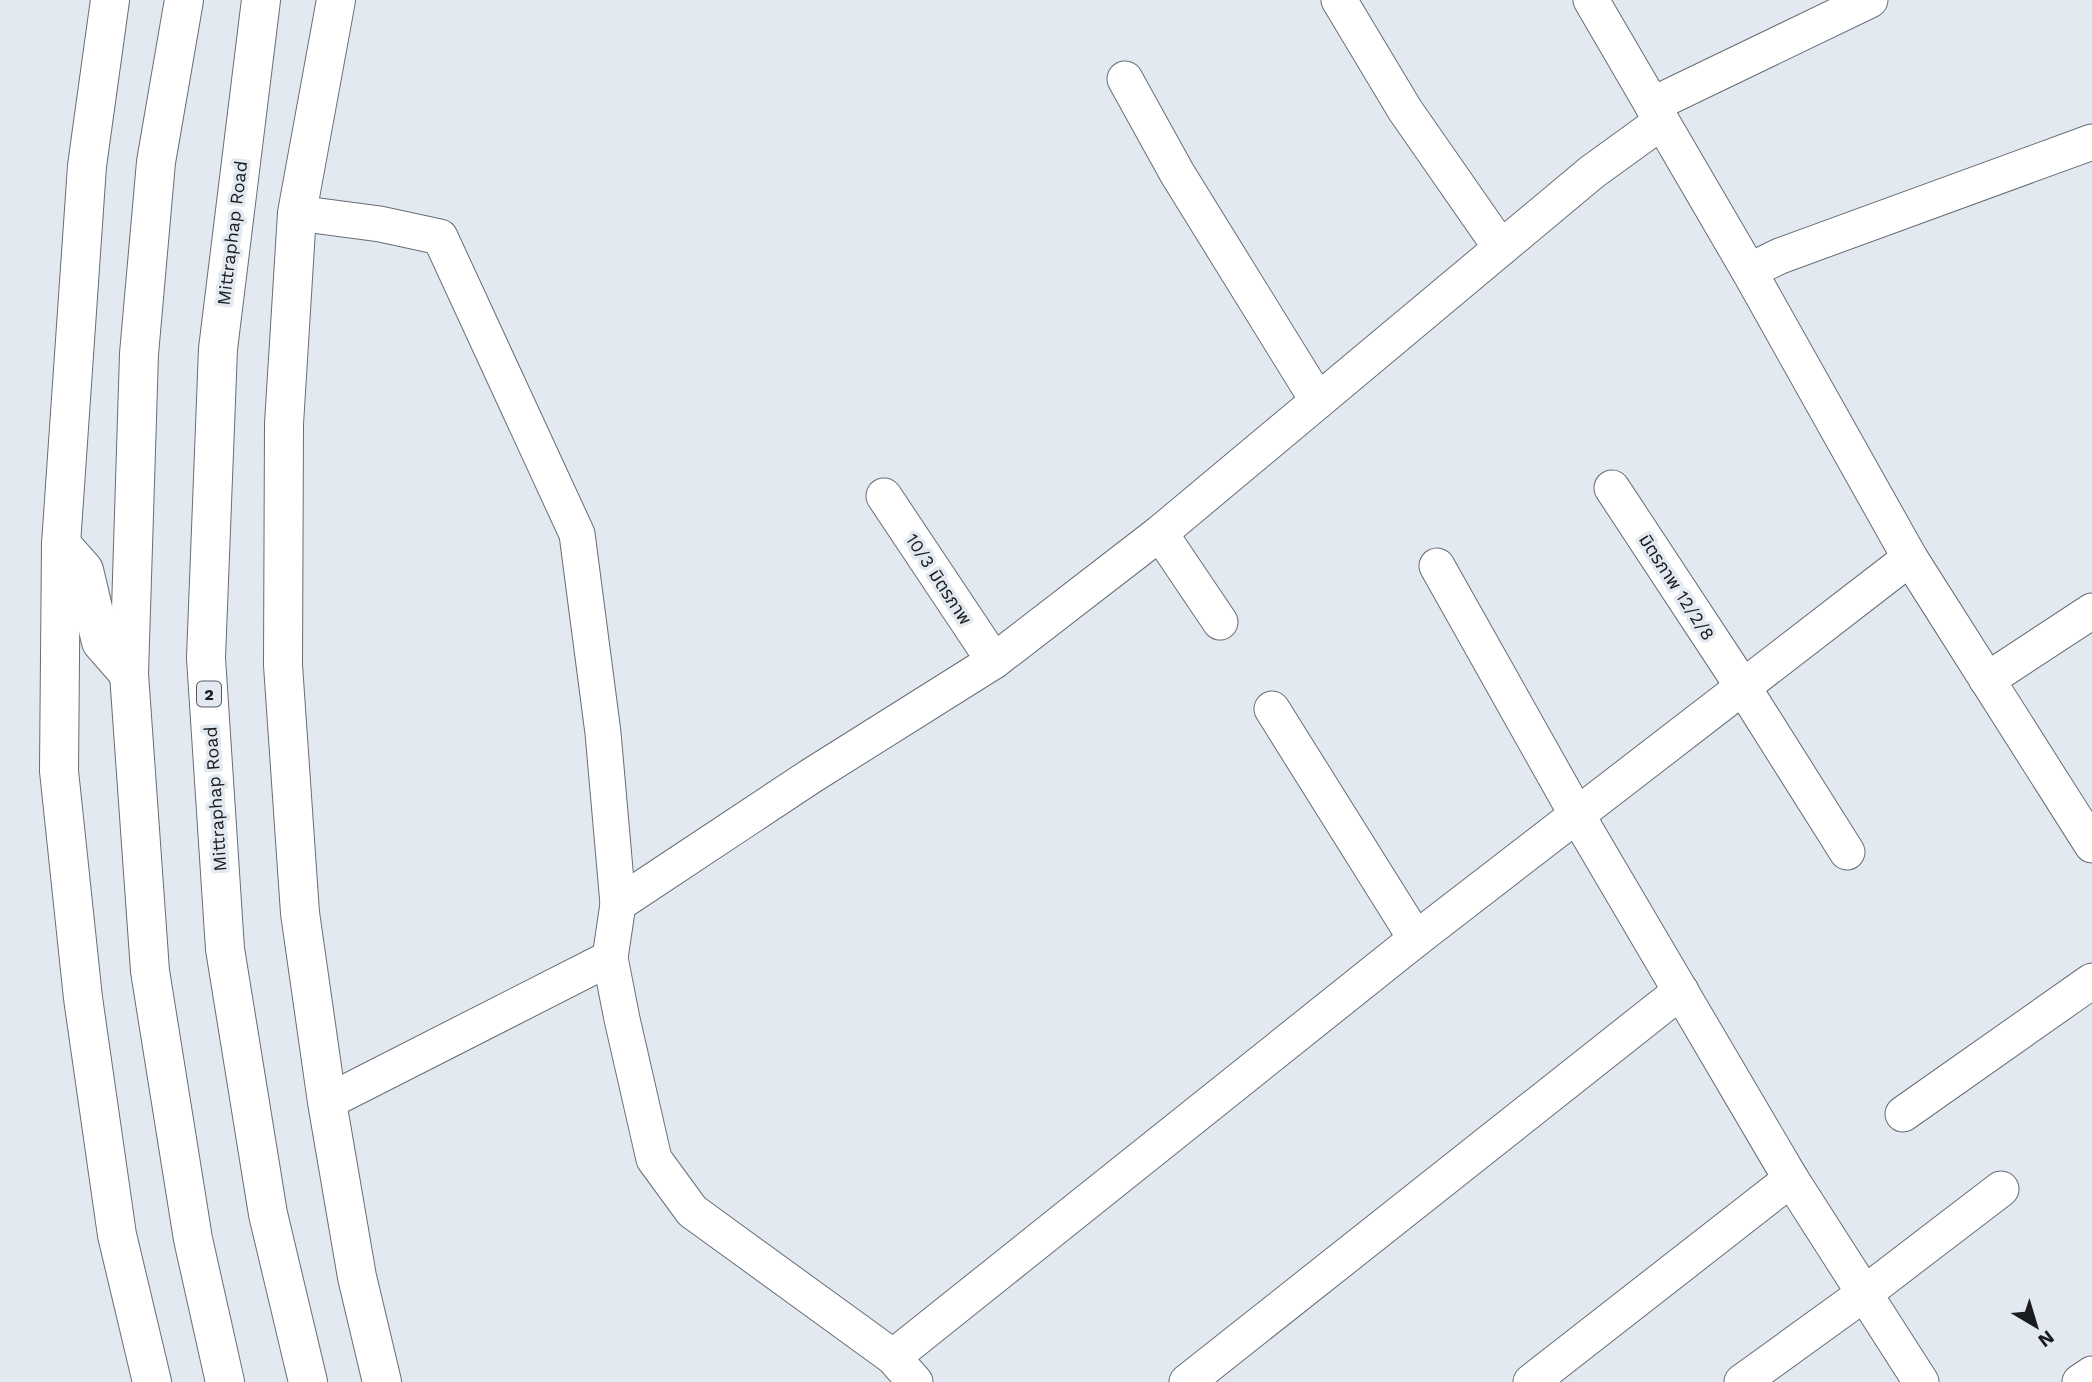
<svg xmlns="http://www.w3.org/2000/svg" width="2092" height="1382" font-family="'Work Sans','Noto Sans Thai',sans-serif">
<style>
.lines{fill:none;stroke-linecap:round;stroke-linejoin:round}
.minor-casing{stroke:#686e75;stroke-width:37}
.trunk-casing{stroke:#686e75;stroke-width:40}
.minor{stroke:#fff;stroke-width:35}
.trunk{stroke:#fff;stroke-width:38}
.labels{text-anchor:middle;dominant-baseline:central;stroke-width:7;stroke-linejoin:round;paint-order:stroke}
.shield{fill:#e2e9f1;stroke:#565a5e;stroke-width:2}
.shield-label{font-size:16px;font-weight:bold;fill:#1a1c1f}
.street-label{font-size:18px;fill:#1a1c1f;stroke:#e2e9f1}
</style>
<rect width="100%" height="100%" fill="#e2e9f1"/>
<g class="lines">
<g class="minor-casing">
<g id="minor">
<polyline points="1339,0 1405,110 1501,248"/>
<polyline points="1591,0 1749,271 1910,558 2092,845"/>
<polyline points="1125,79 1177,173 1318,401"/>
<polyline points="1652,105 1870,0"/>
<polyline points="297,213 380,224 440,237 577,534 603,733 618,904 610,958 622,1019 654,1159 692,1211 893,1357 915,1382"/>
<polyline points="1749,271 1780,256 2092,142"/>
<polyline points="1612,488 1743,687 1847,852"/>
<polyline points="884,496 994,661"/>
<polyline points="1160,533 1220,622"/>
<polyline points="1437,566 1577,815 1791,1179 1921,1382"/>
<polyline points="1987,680 2092,611"/>
<polyline points="1272,709 1416,939"/>
<polyline points="618,904 811,776 994,661 1160,533 1592,172 1661,122"/>
<polyline points="327,1102 610,958"/>
<polyline points="1903,1114 2092,981"/>
<polyline points="893,1357 1416,939 1910,558"/>
<polyline points="1187,1382 1681,991"/>
<polyline points="1531,1382 1791,1179"/>
<polyline points="1742,1382 1865,1293 2001,1189"/>
<polyline points="2080,1382 2092,1374"/>
</g>
</g>
<g class="trunk-casing">
<g id="trunk">
<polyline points="110,0 87,166 61,544 59,771 83,998 117,1235 152,1382"/>
<polyline points="184,0 156,162 139,354 129,674 150,971 193,1239 225,1382"/>
<polyline points="261,0 218,349 206,658 225,949 268,1214 308,1382"/>
<polyline points="336,0 297,213 284,424 283,665 300,913 327,1102 357,1277 382,1382"/>
<polyline points="61,544 84,570 101,642 129,674"/>
</g>
</g>
<use href="#minor" class="minor"/>
<use href="#trunk" class="trunk"/>
</g>
<g class="labels">
<rect class="shield" x="197" y="681.5" width="24" height="25" rx="5"/>
<g class="shield-label">
<text x="209" y="694">2</text>
</g>
<g class="street-label">
<text transform="translate(232 233) rotate(-83)">Mittraphap Road</text>
<text transform="translate(939 579) rotate(57)">10/3 มิตรภาพ</text>
<text transform="translate(1677 587) rotate(57)">มิตรภาพ 12/2/8</text>
<text transform="translate(215 799) rotate(-94)">Mittraphap Road</text>
</g>
</g>
<g transform="translate(2036 1326) rotate(142)" stroke="#e2e9f1" stroke-width="5" paint-order="stroke">
<path d="M0-5L12 26L0 18L-12 26Z" fill="#1a1c1f"/>
<text y="-10" font-size="19" font-weight="bold" text-anchor="middle" fill="#1a1c1f">N</text>
</g>
</svg>
